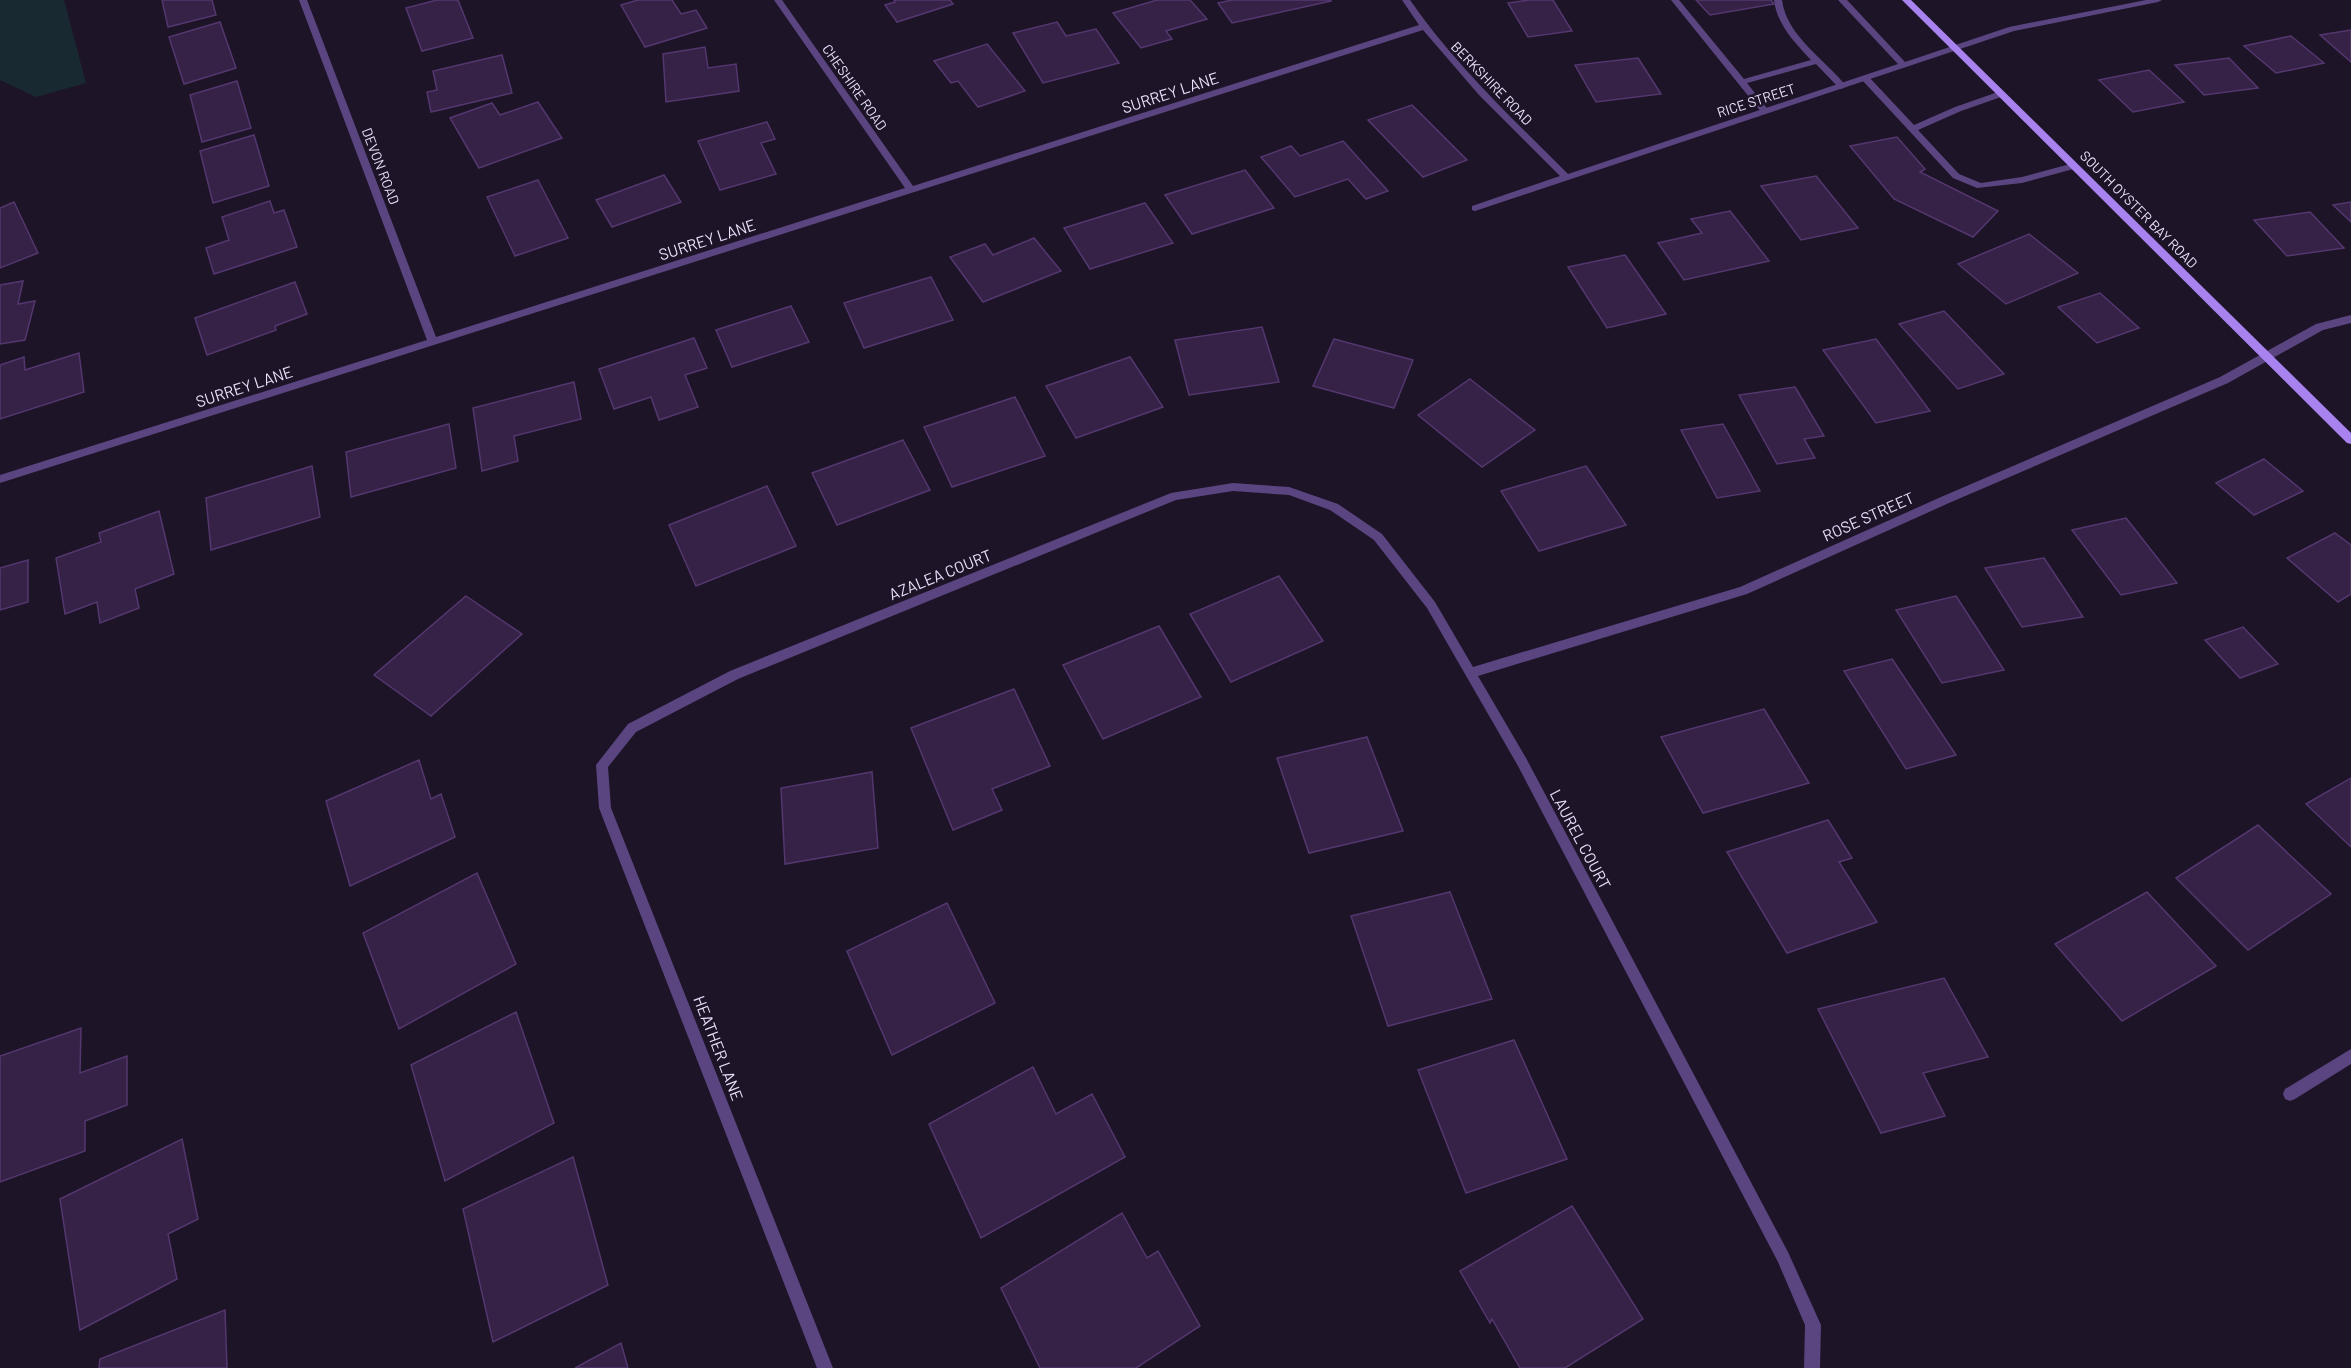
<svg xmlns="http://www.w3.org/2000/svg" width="2351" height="1368" font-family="Barlow,sans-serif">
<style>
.green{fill:#182931}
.building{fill:#352246;stroke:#54376f;stroke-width:1.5}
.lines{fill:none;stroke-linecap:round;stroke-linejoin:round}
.lane{fill:#5a4580;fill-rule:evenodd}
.street{fill:#5a4580;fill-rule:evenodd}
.secondary{fill:#a882ee;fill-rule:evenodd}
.labels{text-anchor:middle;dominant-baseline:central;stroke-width:5;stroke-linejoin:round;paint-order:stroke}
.far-street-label{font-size:14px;fill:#ebdffb;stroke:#1d1427}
.street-label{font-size:16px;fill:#ebdffb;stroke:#1d1427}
</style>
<rect width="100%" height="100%" fill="#1d1427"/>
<polygon class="green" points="0,0 64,0 86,83 36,97 0,80"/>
<g class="building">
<polygon points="162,0 212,0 216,15 168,27"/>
<polygon points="437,0 458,0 473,38 422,51 406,8"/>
<polygon points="638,0 672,0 681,14 696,10 707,28 645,47 621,5"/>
<polygon points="894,0 950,0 953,4 897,22 885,5 895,2"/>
<polygon points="1157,0 1190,0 1207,19 1166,31 1172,39 1141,48 1113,13"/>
<polygon points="1232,0 1330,0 1331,1 1232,23 1218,3"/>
<polygon points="1529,0 1553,0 1572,31 1528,37 1508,3"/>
<polygon points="1696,0 1771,0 1774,4 1710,15"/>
<polygon points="220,22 236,68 184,84 169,37"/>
<polygon points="1057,22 1066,36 1096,29 1119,63 1043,83 1013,33"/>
<polygon points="2351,30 2351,62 2320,35"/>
<polygon points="2291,36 2324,63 2276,73 2244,46"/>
<polygon points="987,44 1025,91 978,107 958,81 951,83 934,61"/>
<polygon points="705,47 708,68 736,64 739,91 666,102 663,54"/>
<polygon points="502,55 512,93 431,112 427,92 437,90 433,71"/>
<polygon points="1638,58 1661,94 1596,102 1575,65"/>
<polygon points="2229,58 2258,88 2204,95 2175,65"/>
<polygon points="2149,70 2184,102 2133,112 2099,80"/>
<polygon points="237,81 251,128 202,142 190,95"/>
<polygon points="538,102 562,138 479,168 450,118 492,103 500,115"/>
<polygon points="1412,105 1467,160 1423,177 1368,120"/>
<polygon points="767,122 775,139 761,143 776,174 720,190 698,141"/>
<polygon points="254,135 269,186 213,203 200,151"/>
<polygon points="1897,137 1925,169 1920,172 1998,211 1973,237 1894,199 1850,146"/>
<polygon points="1343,141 1388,191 1366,199 1348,179 1295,197 1261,157 1291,146 1300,156"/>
<polygon points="1245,170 1274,208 1192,234 1165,195"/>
<polygon points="664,175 681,202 612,227 596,200"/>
<polygon points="1816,176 1858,228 1801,240 1761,186"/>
<polygon points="538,180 568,238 515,256 487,197"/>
<polygon points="270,201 274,213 284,210 297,247 214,274 206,248 229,240 222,217"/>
<polygon points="14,202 38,253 0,268 0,208"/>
<polygon points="2351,202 2351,222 2333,205"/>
<polygon points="1145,203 1173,243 1090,269 1064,228"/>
<polygon points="1730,211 1769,261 1684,280 1658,243 1702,233 1691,219"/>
<polygon points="2310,212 2344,248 2287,256 2254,220"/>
<polygon points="2029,234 2078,273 2006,304 1958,264"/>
<polygon points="1034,238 1061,271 983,302 950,257 985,244 993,255"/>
<polygon points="1625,255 1666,314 1607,328 1568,267"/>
<polygon points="931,277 953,320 864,348 844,303"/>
<polygon points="23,281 18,304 35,301 25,340 0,344 0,285"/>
<polygon points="295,282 307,314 275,326 276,330 207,355 195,318"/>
<polygon points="2100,293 2139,328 2097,343 2058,307"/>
<polygon points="791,306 809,342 732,367 716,330"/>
<polygon points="1944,311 2004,374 1958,389 1899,324"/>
<polygon points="1262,327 1279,382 1189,395 1175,340"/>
<polygon points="694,338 707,368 685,375 698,407 659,420 651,397 614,409 599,369"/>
<polygon points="1334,339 1413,360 1394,408 1313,386"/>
<polygon points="1876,339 1930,411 1876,423 1823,350"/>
<polygon points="79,353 84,392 0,419 0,365 24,357 25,370"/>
<polygon points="1130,357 1163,407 1076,438 1046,386"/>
<polygon points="1470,379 1535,430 1482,467 1418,415"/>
<polygon points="574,382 581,419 514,436 518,461 482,471 473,408"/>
<polygon points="1795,387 1824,436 1804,439 1815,458 1777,464 1739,395"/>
<polygon points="1015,397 1045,456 952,487 924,427"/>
<polygon points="449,424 456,468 351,497 346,452"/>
<polygon points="1723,424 1760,491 1717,498 1681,430"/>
<polygon points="903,440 930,490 837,525 812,473"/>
<polygon points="2264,459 2303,491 2254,515 2216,483"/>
<polygon points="312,466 320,517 211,550 206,498"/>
<polygon points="1586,466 1626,525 1539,551 1501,491"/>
<polygon points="767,486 796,546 696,586 669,525"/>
<polygon points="159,511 174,574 135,589 139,608 100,623 97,602 65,614 56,558 101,542 99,533"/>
<polygon points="2126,518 2177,583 2121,595 2072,530"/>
<polygon points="2335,533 2351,545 2351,594 2338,602 2287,558"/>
<polygon points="2044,558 2083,617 2022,627 1985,568"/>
<polygon points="28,560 28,602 0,610 0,568"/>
<polygon points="1279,576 1323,641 1231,682 1190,614"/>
<polygon points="466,596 522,634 431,716 374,675"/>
<polygon points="1956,596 2004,670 1942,683 1896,610"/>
<polygon points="1159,626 1201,697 1103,739 1063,665"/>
<polygon points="2243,627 2278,664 2240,678 2205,640"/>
<polygon points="1892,659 1956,755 1906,769 1844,671"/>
<polygon points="1014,689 1050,766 992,789 1002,810 953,830 911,728"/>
<polygon points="1764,709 1809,783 1703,813 1661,737"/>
<polygon points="1367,737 1403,831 1309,853 1277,758"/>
<polygon points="419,760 431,799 441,794 455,837 350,886 326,801"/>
<polygon points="872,772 878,848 785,864 781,788"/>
<polygon points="2351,778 2351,847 2306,804"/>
<polygon points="1828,820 1852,858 1839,862 1877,922 1787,953 1727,852"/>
<polygon points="2258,825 2331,894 2248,950 2176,878"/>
<polygon points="477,873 516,964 399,1029 363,933"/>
<polygon points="1450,892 1492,999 1388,1026 1351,916"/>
<polygon points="2147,892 2216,966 2122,1021 2055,944"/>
<polygon points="947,903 995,1003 892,1055 847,951"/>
<polygon points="1944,978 1988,1057 1923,1073 1945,1116 1881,1133 1818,1009"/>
<polygon points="516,1012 554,1123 445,1181 411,1065"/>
<polygon points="81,1028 80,1073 127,1056 127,1105 85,1121 85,1151 0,1182 0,1056"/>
<polygon points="1514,1040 1567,1159 1466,1193 1418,1070"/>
<polygon points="1033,1067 1056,1114 1092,1094 1125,1157 981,1238 929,1124"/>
<polygon points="182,1139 198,1219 168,1234 177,1279 80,1330 60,1199"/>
<polygon points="573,1157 608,1285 493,1342 463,1209"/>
<polygon points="1572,1206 1643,1319 1565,1368 1520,1368 1492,1319 1490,1323 1460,1271"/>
<polygon points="1122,1213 1147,1258 1158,1251 1200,1326 1136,1368 1040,1368 1001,1288"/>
<polygon points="225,1310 227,1368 99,1368 100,1359"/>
<polygon points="621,1343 628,1368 575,1368"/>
</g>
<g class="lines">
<g class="lane">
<path d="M1671 0H1679L1744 79 1811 60C1795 43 1777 25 1774 0H1782C1787 37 1825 59 1846 86L1842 89 1839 88 1816 64 1747 83 1769 111 1768 113H1762Z"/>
<polygon points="1865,75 1868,76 1914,125 1955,107 1998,92 2004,92 2004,96 1961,111 1918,130 1959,174 1981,183 2022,177 2074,163 2079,166 2077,168 2022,183 1977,188 1953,178 1862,80 1861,78"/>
</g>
<g class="street">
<path d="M299 0H307L436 337 905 188 774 0H782L913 186 1419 25 1402 0H1410C1455 65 1512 118 1568 174L1898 64 1838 0H1847L1905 62 2009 27 2146 0H2162L2158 2 2014 31 1475 211 1472 210V206L1560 176 1479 95 1423 30 0 483V475L427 340Z"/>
<polygon points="2351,315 2351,323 2323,330 2228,383 1949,503 1747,594 1478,676 1526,758 1788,1252 1821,1325 1820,1368 1804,1368 1805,1325 1778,1262 1518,766 1427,608 1374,540 1330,510 1289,495 1233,491 1176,500 738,679 636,732 608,767 611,808 833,1368 817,1368 599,808 596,765 628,724 730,671 1171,493 1233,483 1289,487 1338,504 1382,534 1435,602 1473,667 1740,587 1941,497 2220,377 2316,324"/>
<polygon points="2351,1049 2351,1064 2295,1099 2290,1101 2285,1099 2283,1094 2285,1089"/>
</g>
<polygon class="secondary" points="1902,0 1911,0 2351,433 2351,444 2347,443"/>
</g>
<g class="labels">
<g class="far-street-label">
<text transform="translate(1492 83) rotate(46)">BERKSHIRE ROAD</text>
<text transform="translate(855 87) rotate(55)">CHESHIRE ROAD</text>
<text transform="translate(1756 100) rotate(-18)">RICE STREET</text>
<text transform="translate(381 166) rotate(69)">DEVON ROAD</text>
<text transform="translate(2139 209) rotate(45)">SOUTH OYSTER BAY ROAD</text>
</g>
<g class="street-label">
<text transform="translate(1170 92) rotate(-18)">SURREY LANE</text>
<text transform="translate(707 239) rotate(-18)">SURREY LANE</text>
<text transform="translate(244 386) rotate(-18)">SURREY LANE</text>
<text transform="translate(1868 516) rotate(-24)">ROSE STREET</text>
<text transform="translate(940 574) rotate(-22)">AZALEA COURT</text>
<text transform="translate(1581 839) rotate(62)">LAUREL COURT</text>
<text transform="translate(719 1048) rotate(69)">HEATHER LANE</text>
</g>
</g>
</svg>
